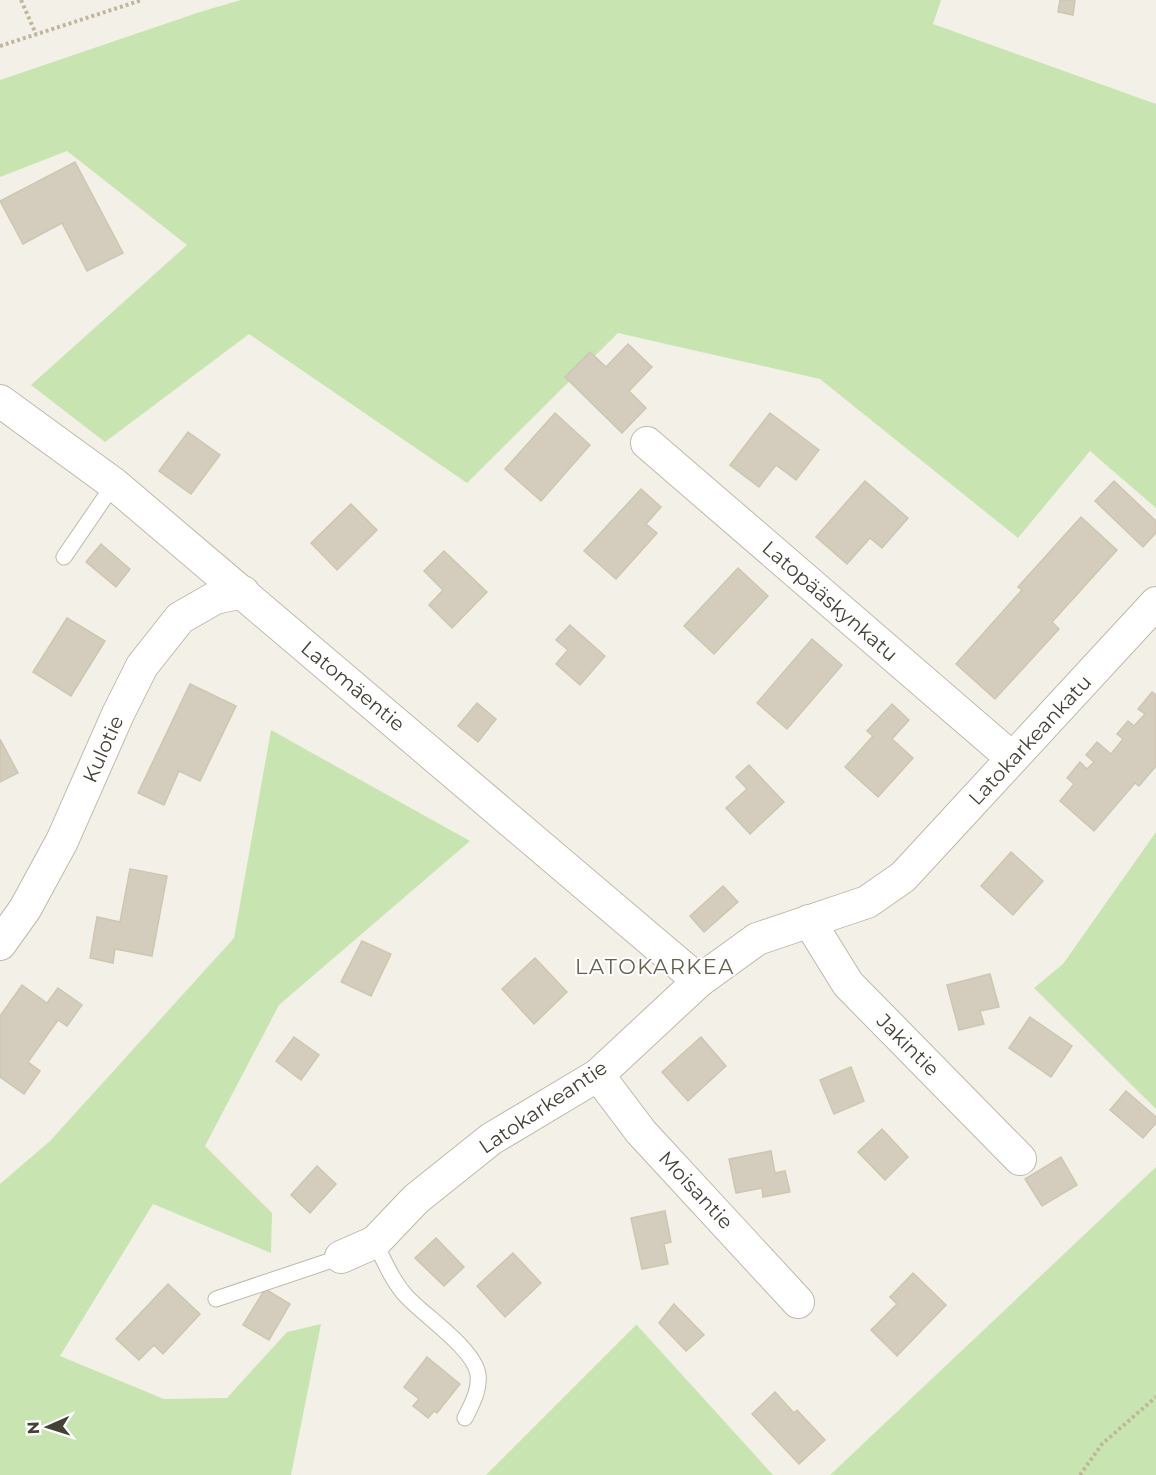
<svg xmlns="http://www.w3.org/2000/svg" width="1156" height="1475" font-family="Montserrat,sans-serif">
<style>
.green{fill:#c8e5b1}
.building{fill:#d4cdbd;stroke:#cec6b0;stroke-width:1.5}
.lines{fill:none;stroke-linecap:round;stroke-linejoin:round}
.service-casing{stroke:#beb9aa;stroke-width:17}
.minor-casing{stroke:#beb9aa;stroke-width:34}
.path{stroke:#bfb69c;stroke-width:4;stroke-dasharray:3 3;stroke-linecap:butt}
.service{stroke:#fff;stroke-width:15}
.minor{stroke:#fff;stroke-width:32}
.labels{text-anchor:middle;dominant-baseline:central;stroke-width:4.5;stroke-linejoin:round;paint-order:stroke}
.street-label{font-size:20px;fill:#454136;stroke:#fff}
.neighbourhood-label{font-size:21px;letter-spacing:1.5px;fill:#68604e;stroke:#fff}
</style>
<rect width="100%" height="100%" fill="#f3f0e7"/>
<g class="green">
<polygon points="241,0 941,0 933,24 1156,104 1156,508 1090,451 1018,538 820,379 618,333 467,483 249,334 105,442 31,385 187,245 67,151 0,177 0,80 200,12"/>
<polygon points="271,730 470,841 279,1005 205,1146 272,1213 271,1253 153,1204 60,1356 164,1399 227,1398 287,1332 321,1324 291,1475 0,1475 0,1184 50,1141 234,938"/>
<polygon points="1156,832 1156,1109 1034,988 1063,964"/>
<polygon points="1156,1167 1156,1475 830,1475"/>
<polygon points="636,1324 773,1475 486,1475 636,1325"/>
</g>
<g class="building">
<polygon points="1060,0 1075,0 1073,15 1058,12"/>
<polygon points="75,162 123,253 87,271 62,223 23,244 0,201"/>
<polygon points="628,344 652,367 629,391 646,408 622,433 565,377 590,352 606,367"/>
<polygon points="555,413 590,445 541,501 505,469"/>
<polygon points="770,413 819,450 796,480 776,465 759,487 730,465"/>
<polygon points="188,432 220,455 191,494 159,471"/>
<polygon points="865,481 908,518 882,548 870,538 847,564 816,537"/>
<polygon points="1114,481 1156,521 1156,533 1143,547 1095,501"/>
<polygon points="641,489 661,507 646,524 657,533 616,579 584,551"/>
<polygon points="351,504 377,530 337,570 311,543"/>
<polygon points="1081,517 1117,550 1052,622 1059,629 995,699 956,664 1022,590 1018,587"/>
<polygon points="101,544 130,569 116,587 86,562"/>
<polygon points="444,551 487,592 452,628 429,605 443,590 424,571"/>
<polygon points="738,568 768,596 714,654 684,626"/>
<polygon points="67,618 105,641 71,696 33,672"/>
<polygon points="570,625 605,656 580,685 556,664 568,650 556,640"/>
<polygon points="812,639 842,665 787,729 757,703"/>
<polygon points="190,684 236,706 200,781 179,771 164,805 138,793"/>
<polygon points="1152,692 1156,695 1156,766 1139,786 1135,783 1094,831 1060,801 1074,784 1067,778 1080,762 1087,769 1094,762 1086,755 1097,742 1111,754 1123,739 1117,734 1128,721 1134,726 1145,714 1138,709"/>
<polygon points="477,703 496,719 478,742 458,726"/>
<polygon points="892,704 909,720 892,739 913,758 878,797 845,767 873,736 867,731"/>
<polygon points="0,739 18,773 0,782"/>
<polygon points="749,765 784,802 750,834 726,808 747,789 736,777"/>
<polygon points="1011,852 1043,881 1013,915 981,886"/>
<polygon points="130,869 167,876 152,956 115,949 113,963 90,958 97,917 120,922"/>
<polygon points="723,886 738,902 704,932 690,916"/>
<polygon points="362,941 391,954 371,996 341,982"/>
<polygon points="535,958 567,992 534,1024 502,989"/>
<polygon points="990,974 999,1007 980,1011 984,1024 959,1030 947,985"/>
<polygon points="22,985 47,1003 58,988 82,1005 67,1026 58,1020 28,1062 40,1071 24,1094 0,1077 0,1016"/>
<polygon points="1030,1017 1072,1046 1051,1077 1009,1048"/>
<polygon points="294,1037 319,1055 301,1080 276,1061"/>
<polygon points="701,1037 726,1066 688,1101 662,1072"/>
<polygon points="851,1067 864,1101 834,1114 820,1080"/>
<polygon points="1126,1091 1156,1117 1156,1123 1143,1138 1110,1110"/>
<polygon points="882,1129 908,1157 885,1180 858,1152"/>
<polygon points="771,1151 775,1173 785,1171 790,1192 763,1197 762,1188 736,1193 729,1159"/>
<polygon points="1061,1157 1077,1185 1042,1206 1025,1179"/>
<polygon points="317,1166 336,1184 310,1213 291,1195"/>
<polygon points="665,1211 671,1242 664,1244 668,1264 642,1269 631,1218"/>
<polygon points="436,1238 464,1267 444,1286 415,1258"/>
<polygon points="513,1253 541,1283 505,1317 477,1286"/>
<polygon points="913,1273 946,1305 897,1356 871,1330 897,1304 890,1297"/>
<polygon points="168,1284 200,1314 163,1354 154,1345 139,1360 116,1339"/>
<polygon points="265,1289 290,1304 269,1340 243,1325"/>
<polygon points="674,1304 704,1335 686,1351 659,1323"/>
<polygon points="427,1357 460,1384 437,1413 434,1411 428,1418 413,1406 419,1399 404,1387"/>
<polygon points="775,1392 794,1413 797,1410 825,1440 799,1464 752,1414"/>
</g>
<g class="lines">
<g class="service-casing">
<g id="service">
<polyline points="64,557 114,484"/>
<path d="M375 1242C384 1261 393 1282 407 1297 426 1317 474 1349 478 1374 480 1390 472 1404 465 1418"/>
<polyline points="216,1299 341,1257"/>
</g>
</g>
<g class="minor-casing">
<g id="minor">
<polyline points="0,401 114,484 699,981"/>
<polyline points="647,443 1012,758"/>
<polyline points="809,921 848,984 1020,1159"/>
<polyline points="0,944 25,909 62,841 118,714 142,666 180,618 215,598 243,592"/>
<polyline points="598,1075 641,1132 798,1302"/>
<polyline points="341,1257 375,1242 416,1199 491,1139 598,1075 699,981 757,939 867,902 903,877 1156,603"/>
</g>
</g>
<g class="path">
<polyline points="21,0 36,34"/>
<polyline points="0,46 142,0"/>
<polyline points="1080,1475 1102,1444 1156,1397"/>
</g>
<use href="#service" class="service"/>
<use href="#minor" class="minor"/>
</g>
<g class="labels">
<g class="street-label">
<text transform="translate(830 601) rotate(41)">Latopääskynkatu</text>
<text transform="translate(353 686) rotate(40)">Latomäentie</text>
<text transform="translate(1030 740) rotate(-47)">Latokarkeankatu</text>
<text transform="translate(103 749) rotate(-66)">Kulotie</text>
<text transform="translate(908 1045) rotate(45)">Jakintie</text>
<text transform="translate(543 1107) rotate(-34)">Latokarkeantie</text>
<text transform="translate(696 1190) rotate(47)">Moisantie</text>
</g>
<g class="neighbourhood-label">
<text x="655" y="966">LATOKARKEA</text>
</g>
</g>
<g transform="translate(48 1427) rotate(267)" stroke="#ffffff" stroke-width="4.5" paint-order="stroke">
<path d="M0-4.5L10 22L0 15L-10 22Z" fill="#454136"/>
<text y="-9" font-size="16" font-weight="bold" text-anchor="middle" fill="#454136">N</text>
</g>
</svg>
